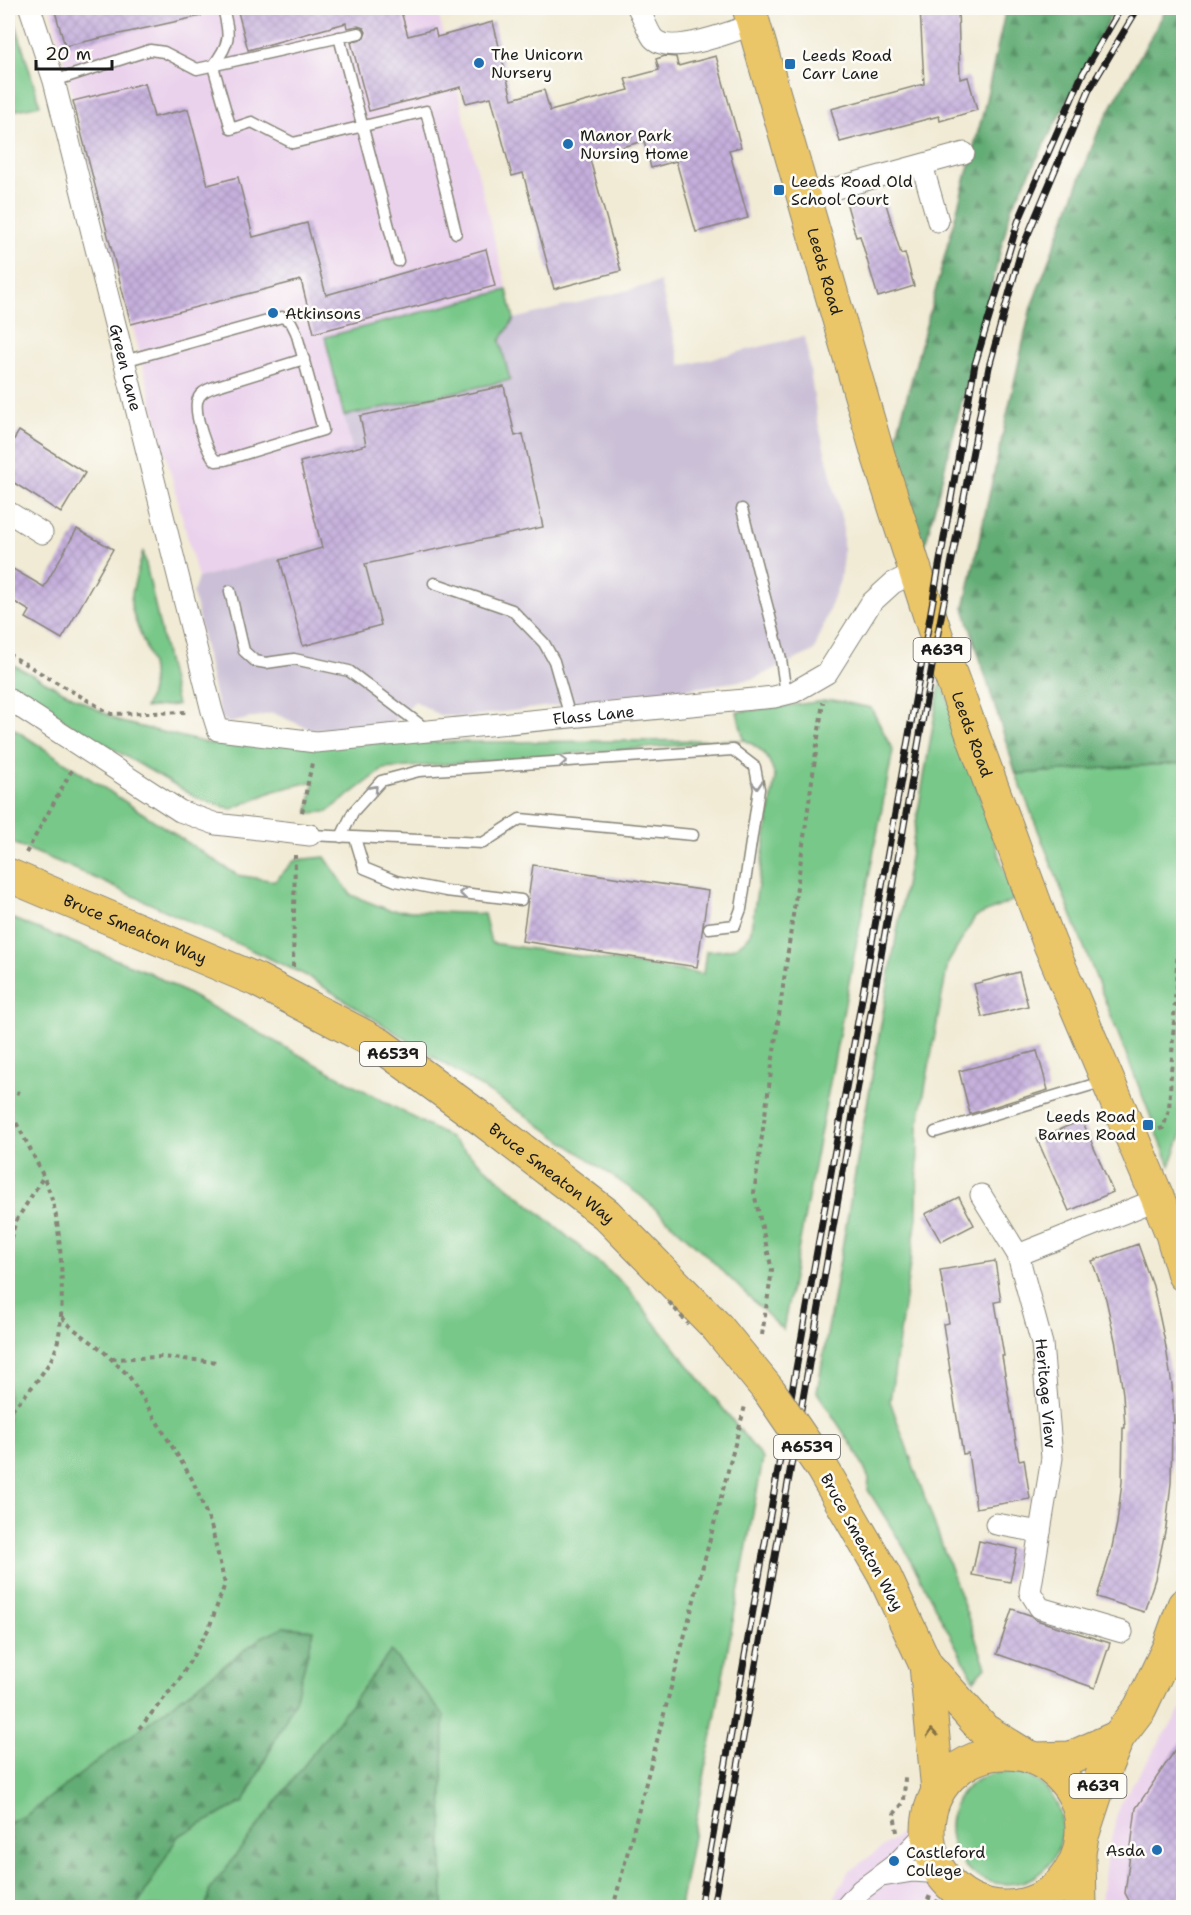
<svg xmlns="http://www.w3.org/2000/svg" width="1191" height="1915" font-family="'Shantell Sans',sans-serif">
<style>
.built{fill:#ead1ec}
.industrial{fill:#cabfd6}
.green{fill:#78c889;stroke:#4a7252;stroke-width:1.5}
.forest{fill:url(#forest-firs);stroke:#3f6448;stroke-width:1.5}
.building{fill:url(#building-cross-hatch)}
.lines{fill:none;stroke-linecap:round;stroke-linejoin:round}
.lane-casing{stroke:#868478;stroke-width:13}
.street-casing{stroke:#868478;stroke-width:23}
.primary-casing{stroke:#868478;stroke-width:35}
.path{stroke:#868478;stroke-width:4;stroke-dasharray:4.5 4.5;stroke-linecap:butt}
.lane{stroke:#fff;stroke-width:10}
.street{stroke:#fff;stroke-width:21}
.primary{stroke:#ebc669;stroke-width:33}
.rail-casing{stroke:#1c1c1c;stroke-width:7}
.rail{stroke:#fdfcf7;stroke-width:4.5;stroke-dasharray:14;stroke-linecap:butt}
.primary-bridge-casing{stroke:#868478;stroke-width:35;stroke-linecap:butt}
.path-bridge{stroke:#868478;stroke-width:4;stroke-dasharray:4.5 4.5;stroke-linecap:butt}
.primary-bridge{stroke:#ebc669;stroke-width:33}
.oneway{stroke:#999}
.oneway2{stroke:#847142}
.poi-dot{fill:#1f6fb2;stroke:#fdfcf7;stroke-width:2}
.labels{text-anchor:middle;dominant-baseline:central;stroke-width:5;stroke-linejoin:round;paint-order:stroke}
.shield{fill:#fdfcf7;stroke:#605f5e;stroke-width:1.5}
.shield-label{font-size:15px;font-weight:bold;fill:#1c1c1c}
.poi-label{font-size:16px;fill:#1c1c1c;stroke:#fdfcf7;text-anchor:start}
.street-label{font-size:16px;fill:#1c1c1c;stroke:#fdfcf7}
</style>
<defs>
<pattern id="forest-firs" width="22" height="20" patternUnits="userSpaceOnUse" patternTransform="scale(1.5)"><rect width="22" height="20" fill="#62ac75"/><path d="M5 1l3.5 6h-7zM16 11l3.5 6h-7z" fill="#508b5f"/></pattern>
<pattern id="building-cross-hatch" width="8" height="8" patternUnits="userSpaceOnUse" patternTransform="scale(1.5)"><rect width="8" height="8" fill="#c5afdc"/><path d="M0 0l8 8M0 8l8-8" fill="none" stroke="#a996bc"/></pattern>
</defs>
<rect width="100%" height="100%" fill="#fdfcf7"/>
<filter id="ink" filterUnits="userSpaceOnUse"><feTurbulence type="fractalNoise" baseFrequency=".0167" numOctaves="2"/><feDisplacementMap in="SourceGraphic" scale="12" xChannelSelector="R" yChannelSelector="G"/><feConvolveMatrix kernelMatrix="1 2 1 2 8 2 1 2 1" color-interpolation-filters="sRGB"/></filter>
<filter id="wash" filterUnits="userSpaceOnUse"><feTurbulence type="fractalNoise" baseFrequency=".008" numOctaves="4" result="noise"/><feDisplacementMap in="SourceGraphic" scale="24" xChannelSelector="R" yChannelSelector="G"/><feGaussianBlur stdDeviation="1.35" result="paint"/><feColorMatrix in="noise" values="0 0 0 0 0 0 0 0 0 0 0 0 0 0 0 0 0 1.4 0 .05"/><feComposite in="paint" operator="in"/></filter>
<g filter="url(#wash)">
<rect width="100%" height="100%" fill="#f1ebd5"/>
<g class="built">
<polygon points="50,8 437,8 507,290 325,337 372,531 198,578"/>
<polygon points="1183,1706 1183,1907 1100,1908 1106,1862 1119,1805"/>
<polygon points="912,1826 931,1875 953,1900 962,1907 829,1908 848,1872"/>
</g>
<polygon class="industrial" points="660,282 681,366 805,336 817,418 843,525 843,556 840,580 814,651 753,679 681,690 463,717 439,715 415,701 392,724 312,730 273,713 229,723 220,717 193,593 198,578 372,531 373,535 344,416 510,380 500,341 514,319"/>
<g class="green">
<polygon points="8,8 11,8 40,105 8,112"/>
<polygon points="507,290 514,319 500,341 510,380 344,416 325,337"/>
<path d="M143 551 177 705 145 708C165 664 139 645 131 605 129 596 141 562 143 551Z"/>
<path d="M8 662 121 722 211 744 744 740 737 712 833 700 871 708 893 750 783 1330 705 1254 641 1196 525 1115 305 975 73 868 8 841V725L237 875 275 881 295 860 325 857 351 895 389 910 484 914 491 943 703 974 706 951C728 950 734 952 750 935L775 778C770 757 764 750 745 740L384 769 327 812 308 813 314 781 274 791 232 809 199 799 8 688Z"/>
<polygon points="941,679 1014,900 975,917 948,963 918,1127 917,1217 890,1401 986,1667 974,1680 903,1546 868,1490 869,1479 857,1453 817,1392"/>
<polygon points="1183,763 1184,1128 1170,1166 1016,774"/>
<polygon points="8,917 150,973 449,1137 625,1285 763,1459 680,1907 443,1907 442,1850 210,1889 206,1907 136,1907 178,1836 244,1802 295,1700 314,1630 283,1627 25,1816 8,1824"/>
<circle cx="1006" cy="1828" r="56"/>
</g>
<g class="forest">
<polygon points="1006,8 1115,8 1011,209 923,553 894,445 983,113"/>
<polygon points="1167,8 1184,8 1183,763 1016,774 964,608 1031,307 1099,129"/>
<polygon points="283,1627 314,1630 295,1700 244,1802 178,1836 136,1907 8,1907 8,1824 25,1816 262,1637"/>
<polygon points="391,1651 444,1716 442,1850 443,1907 206,1907 210,1889"/>
</g>
<g id="blocks">
<g class="building">
<polygon points="54,8 200,8 201,16 65,46"/>
<polygon points="237,8 400,8 408,36 435,29 437,37 493,22 512,99 544,90 550,111 629,90 625,79 659,70 656,59 665,56 676,57 678,66 716,56 741,147 729,150 748,218 696,232 676,161 651,168 644,141 589,156 621,271 554,289 523,173 512,176 491,97 466,103 461,87 369,111 351,42 364,38 366,32 364,28 358,26 347,28 346,23 248,50"/>
<polygon points="920,8 958,8 960,79 968,77 977,110 940,121 939,116 840,142 831,109 924,84"/>
<polygon points="145,83 154,117 188,109 208,185 238,177 253,237 307,223 326,295 486,249 495,286 314,333 301,280 131,324 73,101"/>
<polygon points="883,194 901,254 905,253 914,286 878,297 860,236 856,237 847,205"/>
<polygon points="504,386 515,436 523,434 543,527 365,564 381,625 303,646 280,560 322,548 300,462 366,445 360,416"/>
<polygon points="19,431 85,473 61,513 8,479 8,449"/>
<polygon points="77,529 113,549 62,639 26,618 30,611 8,598 8,566 44,587"/>
<polygon points="533,865 708,891 697,967 522,941"/>
<polygon points="1019,972 1028,1006 982,1017 974,984"/>
<polygon points="1037,1051 1048,1090 970,1114 959,1071"/>
<polygon points="1082,1120 1113,1192 1069,1211 1037,1139"/>
<polygon points="959,1197 974,1225 941,1242 925,1214"/>
<polygon points="1138,1244 1153,1286 1165,1342 1172,1385 1174,1423 1172,1423 1171,1483 1166,1527 1155,1579 1144,1612 1097,1597 1111,1552 1117,1523 1122,1482 1123,1428 1125,1428 1123,1394 1116,1345 1106,1299 1092,1261"/>
<polygon points="995,1261 1001,1301 995,1302 1004,1356 1002,1356 1019,1460 1024,1459 1030,1499 976,1508 968,1453 963,1454 949,1370 950,1370 943,1324 949,1323 940,1270"/>
<polygon points="979,1541 1017,1549 1010,1582 972,1575"/>
<polygon points="1012,1609 1030,1615 1036,1620 1110,1643 1095,1688 997,1654"/>
<polygon points="1184,1737 1184,1908 1133,1908 1125,1893 1136,1808"/>
</g>
</g>
</g>
<g filter="url(#ink)">
<use href="#blocks" fill-opacity="0" stroke="#868478" stroke-width="1.5"/>
<g class="lines">
<g class="lane-casing">
<g id="lane">
<path d="M223 8C230 36 231 42 213 66L231 129 252 122 293 143 426 111 456 233"/>
<polyline points="339,37 398,261"/>
<polyline points="54,81 150,50 164,52 197,69 359,33"/>
<path d="M124 361 282 317 291 322 296 332 323 430 225 460 216 461C206 452 195 416 197 402 199 393 206 390 214 387L304 359"/>
<polyline points="742,509 781,659 786,694"/>
<polyline points="434,583 512,610 544,643 554,661 570,717"/>
<polyline points="230,591 244,651 255,661 266,663 294,659 349,671 426,729"/>
<polyline points="310,835 483,843 520,819 693,835"/>
<polyline points="341,837 353,812 381,781 419,771 733,750 755,767 759,789 741,909 735,925 709,928"/>
<polyline points="355,838 364,868 396,881 446,891 521,900"/>
<polyline points="935,1132 1105,1081"/>
</g>
</g>
<g class="street-casing">
<g id="street">
<path id="s1" d="M30 8 54 81 212 711 218 730 316 742 774 697 794 692 827 673 871 603 893 583 916 572"/>
<path d="M638 8C643 16 647 30 653 38 670 57 733 31 754 24"/>
<polyline points="922,165 938,221"/>
<polyline points="804,197 964,153"/>
<polyline points="8,512 42,533"/>
<polyline points="8,699 180,811 216,824 310,835"/>
<path id="s2" d="M981 1195 1018 1255 1042 1344 1052 1458 1030 1592 1040 1608 1122 1632"/>
<polyline points="1018,1255 1158,1199"/>
<polyline points="996,1524 1040,1532"/>
<polyline points="882,1876 913,1871 942,1873"/>
<polyline points="845,1908 861,1890 896,1864 927,1832"/>
</g>
</g>
<g class="primary-casing">
<g id="primary">
<path id="s3" d="M749 8 879 458 937 638 1049 942 1158 1199 1172 1234 1184 1275"/>
<path id="s4" d="M8 875 257 980 379 1044 483 1120 606 1214 717 1327"/>
<polyline points="884,1575 926,1665 984,1730 1023,1754"/>
<polyline points="926,1665 938,1791"/>
<circle cx="1005" cy="1830" r="77"/>
<polyline points="1036,1759 1071,1758 1118,1737"/>
<polyline points="1083,1833 1101,1778 1118,1737 1140,1708 1169,1647 1184,1605"/>
<polyline points="1079,1853 1080,1908"/>
</g>
</g>
<g class="path">
<polyline points="8,654 111,714 188,712"/>
<polyline points="302,812 312,763"/>
<polyline points="26,853 73,768"/>
<polyline points="293,967 295,855"/>
<polyline points="8,1089 19,1093"/>
<path d="M8 1107C24 1139 45 1172 54 1207 62 1238 67 1328 53 1356 41 1378 25 1396 8 1413"/>
<polyline points="1159,1129 1163,1128 1169,1110 1184,837"/>
<polyline points="8,1247 16,1221 42,1179"/>
<polyline points="62,1317 71,1327 101,1349 129,1376 192,1479 211,1525 225,1584 209,1628 179,1680 137,1731"/>
<polyline points="762,1335 772,1270 754,1193 823,702"/>
<polyline points="112,1359 161,1357 218,1362"/>
<polyline points="897,1832 894,1814 904,1802 905,1777"/>
<polyline points="927,1897 951,1908"/>
<polyline points="613,1908 745,1406"/>
</g>
<use href="#lane" class="lane"/>
<use href="#street" class="street"/>
<use href="#primary" class="primary"/>
<g class="rail-casing">
<g id="rail">
<polyline points="700,1908 975,364 1018,222 1082,75 1121,8"/>
<polyline points="713,1908 937,638 989,367 1021,251 1089,90 1138,8"/>
</g>
</g>
<use href="#rail" class="rail"/>
<g class="primary-bridge-casing">
<polyline id="primary-bridge" points="717,1327 770,1392 822,1468 884,1575"/>
</g>
<polyline class="path-bridge" points="669,1302 688,1324"/>
<use href="#primary-bridge" class="primary-bridge"/>
</g>
<defs><path id="oneway-chevron" d="M-2-3.5L2.5 0L-2 3.5" fill="none" stroke-width="1.6" stroke-linecap="round" stroke-linejoin="round" transform="scale(1.5)"/></defs>
<g class="oneway">
<use href="#oneway-chevron" transform="translate(563 761) rotate(-4)"/>
<use href="#oneway-chevron" transform="translate(757 785) rotate(86)"/>
<use href="#oneway-chevron" transform="translate(374 789) rotate(-48)"/>
<use href="#oneway-chevron" transform="translate(463 893) rotate(-173)"/>
</g>
<use class="oneway2" href="#oneway-chevron" transform="translate(932 1733) rotate(-95)"/>
</g>
<g class="poi-dot">
<circle cx="479" cy="63" r="6"/>
<rect x="784" y="58" width="12" height="12" rx="3"/>
<circle cx="568" cy="144" r="6"/>
<rect x="773" y="184" width="12" height="12" rx="3"/>
<circle cx="273" cy="313" r="6"/>
<rect x="1142" y="1119" width="12" height="12" rx="3"/>
<circle cx="1157" cy="1850" r="6"/>
<circle cx="894" cy="1861" r="6"/>
</g>
<g class="labels">
<g class="shield">
<rect x="913.5" y="638" width="57" height="24" rx="4.5"/>
<rect x="360" y="1042" width="66" height="24" rx="4.5"/>
<rect x="774" y="1435" width="66" height="24" rx="4.5"/>
<rect x="1069.5" y="1774" width="57" height="24" rx="4.5"/>
</g>
<g class="shield-label">
<text x="942" y="650">A639</text>
<text x="393" y="1054">A6539</text>
<text x="807" y="1447">A6539</text>
<text x="1098" y="1786">A639</text>
</g>
<g class="poi-label">
<text x="491" y="54">The Unicorn<tspan x="491" dy="18">Nursery</tspan></text>
<text x="802" y="55">Leeds Road<tspan x="802" dy="18">Carr Lane</tspan></text>
<text x="580" y="135">Manor Park<tspan x="580" dy="18">Nursing Home</tspan></text>
<text x="791" y="181">Leeds Road Old<tspan x="791" dy="18">School Court</tspan></text>
<text x="285" y="313">Atkinsons</text>
<text x="1136" y="1116" text-anchor="end">Leeds Road<tspan x="1136" dy="18">Barnes Road</tspan></text>
<text x="1145" y="1850" text-anchor="end">Asda</text>
<text x="906" y="1852">Castleford<tspan x="906" dy="18">College</tspan></text>
</g>
<g class="street-label">
<text stroke="none"><textPath href="#s3" startOffset="274">Leeds Road</textPath></text>
<text stroke="none"><textPath href="#s1" startOffset="372">Green Lane</textPath></text>
<text stroke="none"><textPath href="#s1" startOffset="1124">Flass Lane</textPath></text>
<text stroke="none"><textPath href="#s3" startOffset="760">Leeds Road</textPath></text>
<text stroke="none"><textPath href="#s4" startOffset="138">Bruce Smeaton Way</textPath></text>
<text stroke="none"><textPath href="#s4" startOffset="624">Bruce Smeaton Way</textPath></text>
<text stroke="none"><textPath href="#s2" startOffset="212">Heritage View</textPath></text>
<text transform="translate(862 1542) rotate(61)">Bruce Smeaton Way</text>
</g>
</g>
<rect width="1191" height="1915" fill="none" stroke="#fdfcf7" stroke-width="30"/>
<path d="M36 60v9h76v-9" fill="none" stroke="#1c1c1c" stroke-width="3"/>
<text x="45" y="60" font-size="18" fill="#1c1c1c" stroke="#fdfcf7" stroke-width="4.5" paint-order="stroke">20 m</text>
</svg>
